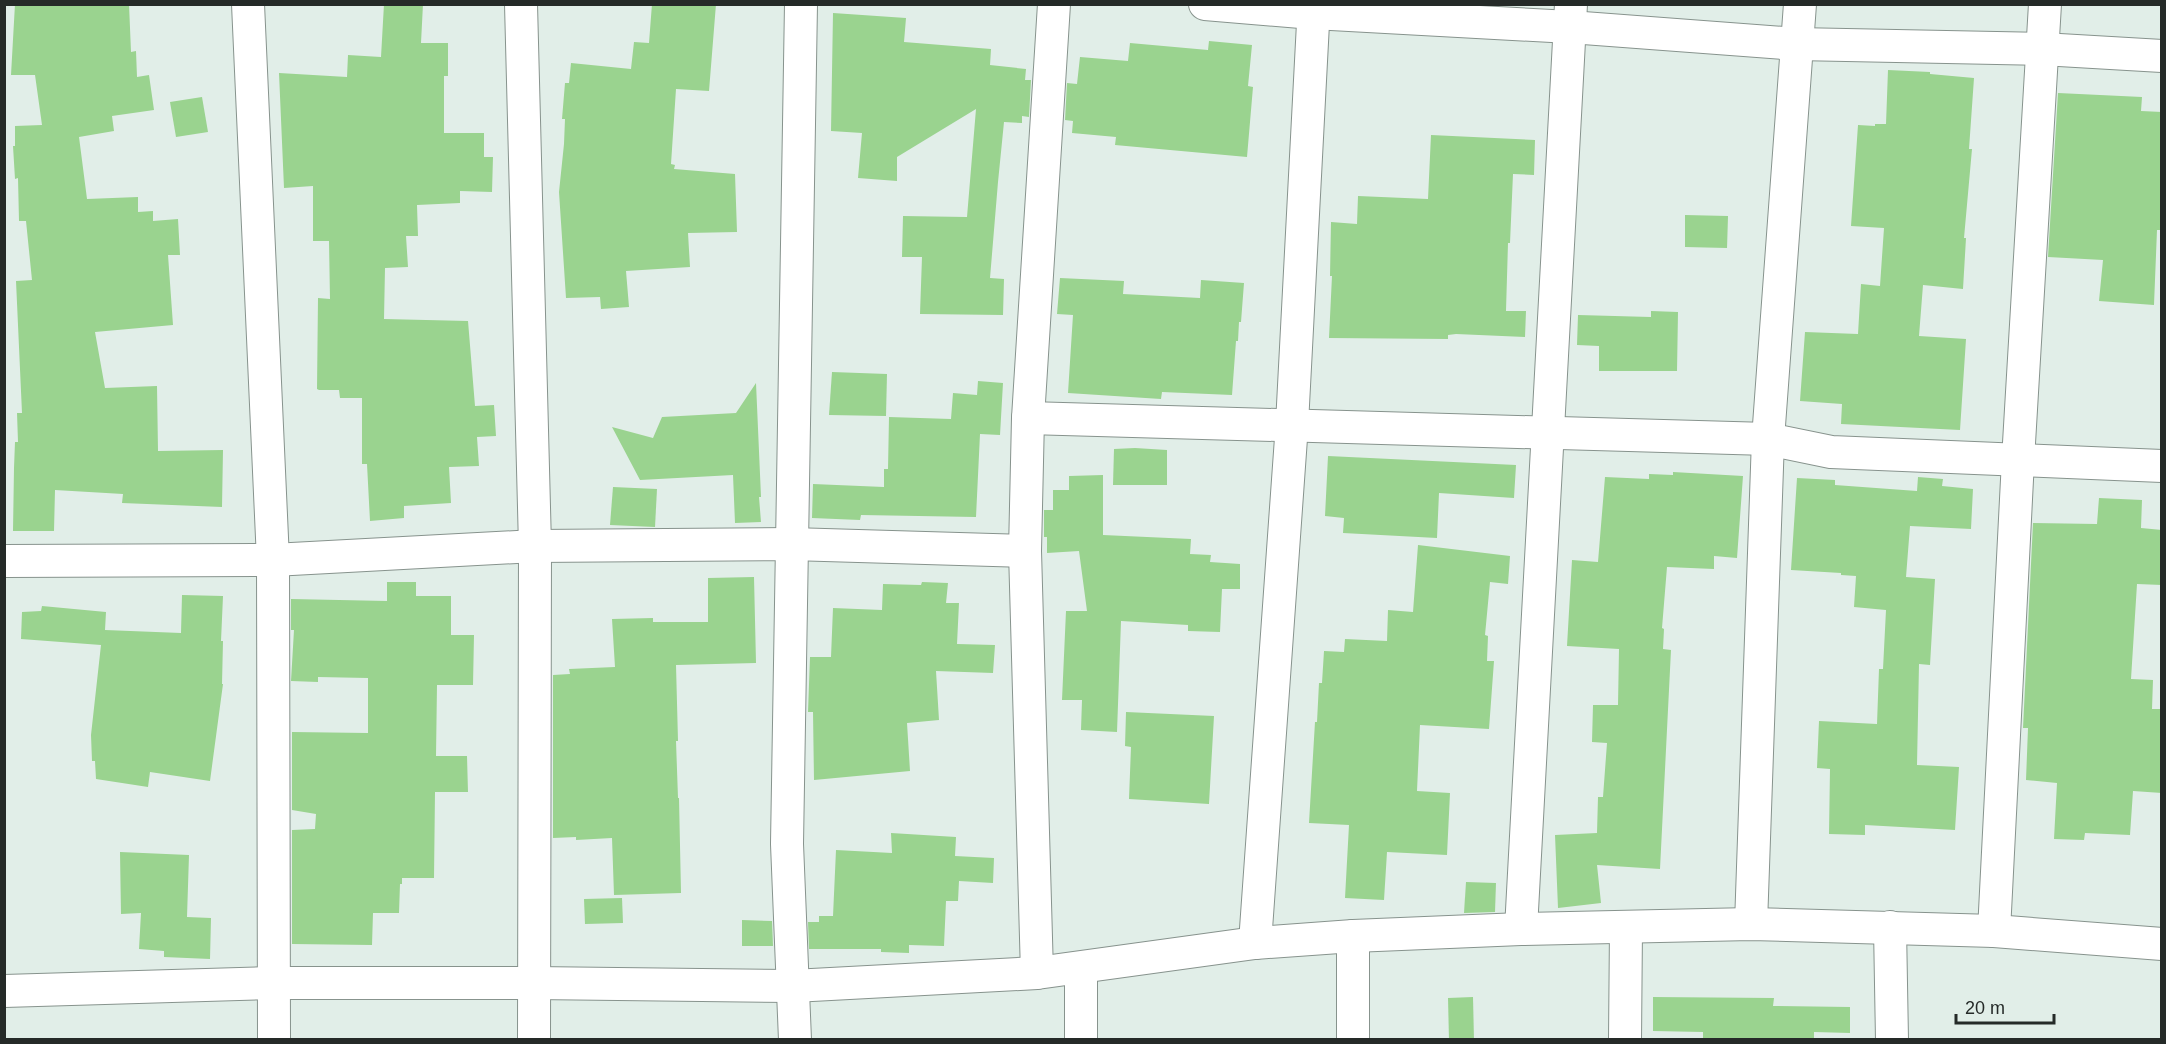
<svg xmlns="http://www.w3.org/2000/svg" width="2166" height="1044" font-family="Arial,sans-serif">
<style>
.building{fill:#9ad38f}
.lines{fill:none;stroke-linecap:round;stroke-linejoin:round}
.minor-casing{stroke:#87938d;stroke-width:34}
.minor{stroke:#fff;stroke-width:32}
</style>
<rect width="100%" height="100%" fill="#e1eee8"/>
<g class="building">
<polygon points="15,4 129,4 131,52 136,51 137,77 149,75 154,110 112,116 114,131 79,137 87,199 138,197 138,212 153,211 153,221 178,219 180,255 168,255 173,325 95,332 105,388 157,386 158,451 223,450 222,507 122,503 123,494 55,490 54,531 13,531 14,468 15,442 18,442 17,413 22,413 16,281 32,280 26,221 19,221 18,178 15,179 13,146 15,146 15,126 42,125 35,75 11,75"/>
<polygon points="384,4 423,4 421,43 448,43 448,76 444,76 444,133 484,133 484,157 493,157 492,192 460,191 460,203 417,205 418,236 406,236 408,267 385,268 384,319 468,321 475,406 494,405 496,436 477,437 479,466 449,467 451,503 404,506 404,518 370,521 367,464 362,464 362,398 340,398 339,390 319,390 317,389 318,298 330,299 329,241 313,241 313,186 284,188 279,73 347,77 348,55 381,57"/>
<polygon points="652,4 716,4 709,91 676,89 671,164 675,165 674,169 735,174 737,232 688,233 690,267 626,271 629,307 601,309 600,297 566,298 559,192 564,144 565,119 562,119 565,83 569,83 571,63 631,69 634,42 649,43"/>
<polygon points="833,13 906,18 904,42 991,49 990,65 1026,69 1025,80 1031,80 1029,117 1022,116 1022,123 1004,122 998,182 990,278 1004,279 1003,315 920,314 922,257 902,257 903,216 967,217 976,109 897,157 897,181 858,178 862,133 831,131"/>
<polygon points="1209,41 1252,45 1248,86 1253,87 1247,157 1115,145 1116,137 1072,133 1073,121 1065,120 1067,83 1077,84 1080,57 1128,61 1130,43 1208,50"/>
<polygon points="1888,70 1930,72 1930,74 1974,78 1969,149 1972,149 1964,238 1966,238 1963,289 1923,285 1919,336 1966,339 1960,430 1841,424 1842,404 1800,401 1805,332 1858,334 1861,284 1880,286 1884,228 1851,226 1858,125 1875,126 1875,124 1886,124"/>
<polygon points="2058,93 2142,97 2141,111 2162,112 2162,230 2157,230 2154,305 2099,301 2103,260 2048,257"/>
<polygon points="202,97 208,132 176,137 170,102"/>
<polygon points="1431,135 1535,140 1534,175 1513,174 1510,243 1508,243 1506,311 1526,311 1525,337 1456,334 1448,335 1448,339 1329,338 1332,276 1330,276 1331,222 1357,224 1358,196 1428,199"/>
<polygon points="1685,215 1728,216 1727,248 1685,247"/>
<polygon points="1060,278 1124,281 1123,294 1200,298 1201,280 1244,283 1241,322 1239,322 1238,341 1236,341 1232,395 1162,392 1161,399 1068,393 1073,315 1057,314"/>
<polygon points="1651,311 1678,312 1677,371 1599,371 1599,346 1577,345 1578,315 1651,317"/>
<polygon points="832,372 887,374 886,416 829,415"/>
<polygon points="978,381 1003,383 1000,435 980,434 976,517 861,515 860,520 812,518 813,484 884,487 884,469 888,469 889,417 951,419 953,393 977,395"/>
<polygon points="756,383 761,497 759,497 761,522 735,523 733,475 640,480 612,427 653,438 662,417 736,413"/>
<polygon points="1135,448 1167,450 1167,485 1113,485 1114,449"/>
<polygon points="1328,456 1516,465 1514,498 1439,493 1437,538 1343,533 1344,518 1325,516"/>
<polygon points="1673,472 1743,476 1737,558 1714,556 1714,569 1667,567 1662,628 1664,629 1663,649 1671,650 1660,869 1597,865 1601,903 1558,908 1555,835 1597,833 1598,797 1603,797 1607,743 1592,742 1593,705 1618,705 1619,649 1567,646 1572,560 1598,562 1605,477 1649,479 1649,474 1673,475"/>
<polygon points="1103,475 1103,535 1191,539 1190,554 1211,555 1210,562 1240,564 1240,589 1222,589 1220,632 1188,631 1188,625 1121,621 1117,732 1081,730 1082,700 1062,700 1066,611 1087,611 1079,551 1047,553 1047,537 1044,537 1044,510 1053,510 1053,490 1069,490 1069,476"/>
<polygon points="1918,477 1943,479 1942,486 1973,489 1971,529 1910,526 1906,577 1935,579 1930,665 1919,664 1917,765 1959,767 1955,830 1865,825 1865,835 1829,834 1830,769 1817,768 1819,721 1877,724 1879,669 1883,669 1886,610 1854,607 1856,576 1841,575 1841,573 1791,570 1797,478 1835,480 1835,485 1917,491"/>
<polygon points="613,487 657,489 655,527 610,525"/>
<polygon points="2099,498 2142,500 2141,528 2162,530 2162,585 2137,584 2131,679 2153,680 2152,709 2162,709 2162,793 2133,791 2130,835 2085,833 2084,840 2054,839 2057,783 2026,780 2028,728 2023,728 2033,523 2097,524"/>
<polygon points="1418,545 1510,556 1508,584 1490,582 1485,635 1488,636 1487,661 1494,661 1489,729 1420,725 1417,791 1450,793 1447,855 1387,852 1384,900 1345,898 1349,825 1309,823 1315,722 1317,722 1319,683 1322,683 1324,651 1344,652 1345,639 1387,641 1388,610 1413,612"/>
<polygon points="754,577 756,663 676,665 678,741 676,741 678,798 679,798 681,893 614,895 612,838 576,840 576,837 553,838 553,675 570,674 569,669 615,667 612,619 653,618 653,622 708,622 708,578"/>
<polygon points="387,582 416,582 416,596 451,596 451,635 474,635 473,685 437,685 436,756 467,756 468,792 435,792 434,878 402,878 402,884 400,884 399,913 373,913 372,945 292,944 292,830 315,829 316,814 292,810 292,732 368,733 368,678 318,677 318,682 291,681 294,630 291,630 291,599 387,601"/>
<polygon points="922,582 948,583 946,603 959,603 957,644 995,645 993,673 936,671 939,720 907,723 910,771 814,780 813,712 808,712 810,657 831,657 833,608 882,610 883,584 921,585"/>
<polygon points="182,595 223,596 221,641 223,641 222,684 223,684 210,781 150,772 148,787 96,779 95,761 92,761 91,735 101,645 21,639 22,612 41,611 42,606 106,612 105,630 181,633"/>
<polygon points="1126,712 1214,716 1209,804 1129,799 1131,747 1125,746"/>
<polygon points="891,833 956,837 955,856 994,858 993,883 959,881 958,901 946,901 944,946 909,945 909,953 881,952 881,949 809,949 808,922 819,922 819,916 833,916 836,850 892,853"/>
<polygon points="120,852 189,855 187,917 211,918 210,959 164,957 164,951 139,949 141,913 121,914"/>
<polygon points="1466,882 1496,883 1495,912 1464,913"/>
<polygon points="622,898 623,923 585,924 584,899"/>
<polygon points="742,920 772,921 773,946 742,946"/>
<polygon points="1473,997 1474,1040 1449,1040 1448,998"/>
<polygon points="1653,997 1774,998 1773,1006 1850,1007 1850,1033 1814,1032 1814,1040 1703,1040 1703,1032 1653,1031"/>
</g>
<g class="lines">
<g class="minor-casing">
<g id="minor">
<polyline points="248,4 273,560 274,1040"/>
<polyline points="521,4 535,546 534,1040"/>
<polyline points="1205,4 1313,13 1570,27 1796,44 2042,49 2162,56"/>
<polyline points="1028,418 1768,439 1831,452 2162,466"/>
<polyline points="4,561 273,560 535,546 791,544 1025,551"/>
<polyline points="1751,924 1768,439 1800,4"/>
<polyline points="1890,927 1892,1040"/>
<polyline points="1521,929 1571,4"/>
<polyline points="1994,931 2018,460 2045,4"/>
<polyline points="1255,943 1292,424 1314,4"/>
<polyline points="1037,973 1025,551 1028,418 1054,4"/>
<polyline points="4,991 274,983 534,983 793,986 1037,973 1255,943 1353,936 1521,929 1751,924 1994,931 2162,944"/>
<polyline points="795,1040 787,844 801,4"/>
<polyline points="1081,1040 1081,968"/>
<polyline points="1353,1040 1353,936"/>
<polyline points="1625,1040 1626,928"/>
</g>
</g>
<use href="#minor" class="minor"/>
</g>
<rect width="2166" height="1044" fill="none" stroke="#252a28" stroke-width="12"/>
<path d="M1956 1014v9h98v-9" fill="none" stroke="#252a28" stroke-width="3"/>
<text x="1965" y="1014" font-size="18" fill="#252a28" stroke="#e1eee8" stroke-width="4.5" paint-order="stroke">20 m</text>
</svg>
